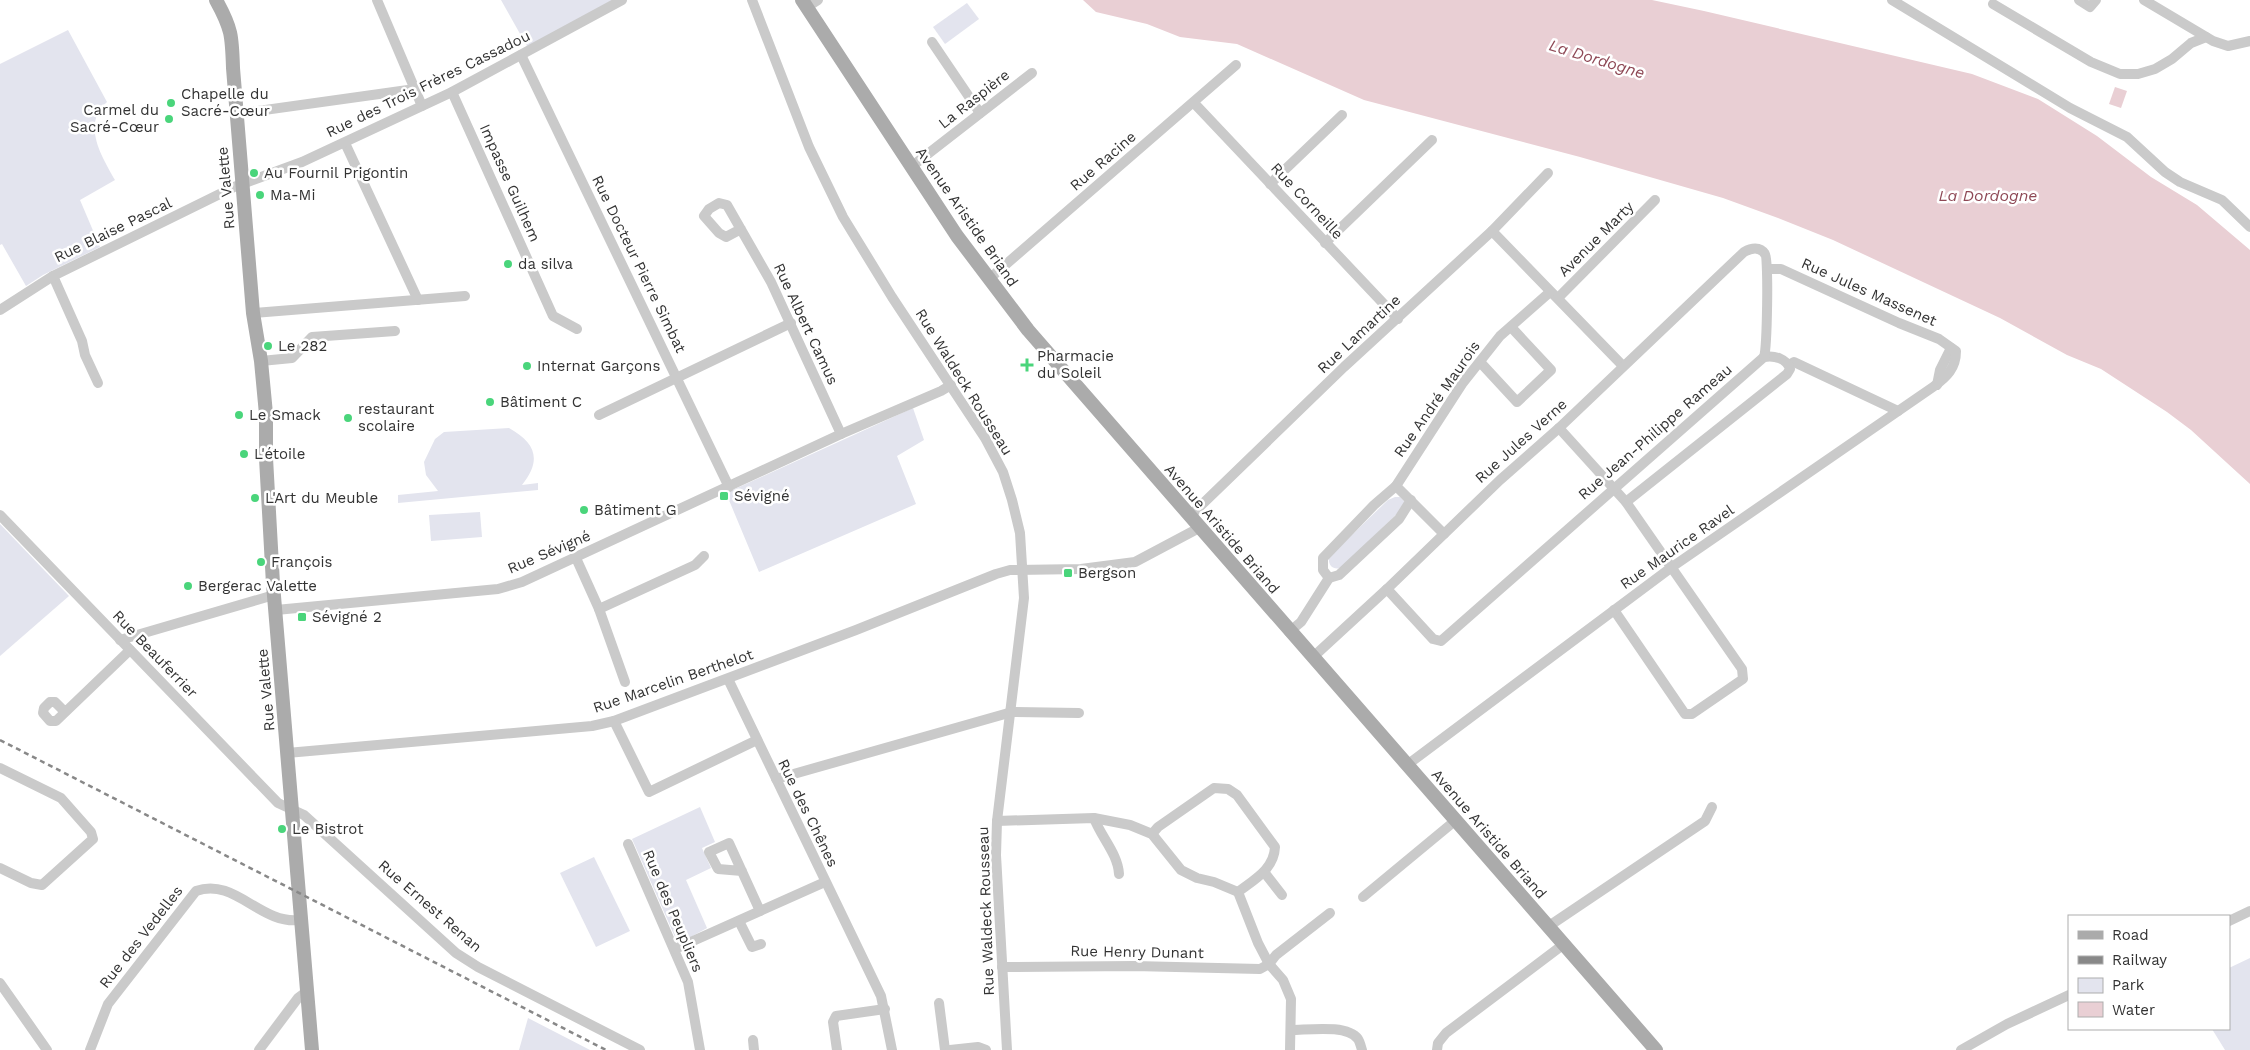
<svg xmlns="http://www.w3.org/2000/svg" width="2250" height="1050" font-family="'Work Sans',sans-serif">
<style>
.green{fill:#e3e4ee}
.water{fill:#e9cfd4}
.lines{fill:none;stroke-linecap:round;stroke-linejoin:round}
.minor{stroke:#cacaca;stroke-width:10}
.major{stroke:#ababab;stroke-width:14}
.rail{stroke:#888;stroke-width:2.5;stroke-dasharray:5 4;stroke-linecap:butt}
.poi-dot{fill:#4ad57b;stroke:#fff;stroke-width:2}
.labels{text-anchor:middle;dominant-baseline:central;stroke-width:5;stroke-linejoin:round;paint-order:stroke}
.street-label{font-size:15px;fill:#333;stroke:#fff}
.poi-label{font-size:15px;fill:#333;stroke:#fff;text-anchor:start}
.water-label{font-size:16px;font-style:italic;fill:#8e4855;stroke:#fff}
</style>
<rect width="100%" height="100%" fill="#fff"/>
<g class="green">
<polygon points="501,0 614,0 528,48"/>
<polygon points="967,3 979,19 945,44 933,27"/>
<path d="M68 30 107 102C81 124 102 157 115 180L80 200 100 247 43 275 26 286 2 244 0 245V64Z"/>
<polygon points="913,408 924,440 897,456 916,504 759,572 726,493"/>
<path d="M509 428C536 443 542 460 522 485L538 483V490L398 503V495L438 491 426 475 424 462 435 439 444 432Z"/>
<path d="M1395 497H1400L1404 501V507L1341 568C1332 570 1328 565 1329 557L1388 500Z"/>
<polygon points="480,512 482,537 431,541 429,515"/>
<polygon points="0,524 69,596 0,656"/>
<polygon points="700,807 715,842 702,848 711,868 686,880 707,928 678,944 632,839"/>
<polygon points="594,857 630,931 596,947 560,873"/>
<polygon points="2250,958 2250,1050 2225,1050 2212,1029 2229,1029 2229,968"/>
<polygon points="528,1018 590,1050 519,1050"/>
</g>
<g class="water">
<polygon points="1083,0 1652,0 1704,11 1972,74 2038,99 2097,136 2151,177 2197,205 2250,250 2250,484 2191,430 2167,412 2101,369 2067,355 2000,318 1833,240 1778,218 1723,198 1580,157 1364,100 1237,44 1180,37 1147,24 1096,12"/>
<polygon points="2115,87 2127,91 2121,108 2109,104"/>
</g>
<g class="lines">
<g class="minor">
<polyline points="377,0 422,106"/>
<polyline points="752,0 809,147 843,217 892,297 985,438 1003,472 1012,500 1020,533 1024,598 997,821 996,855 1007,1050"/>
<polyline points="1892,0 2070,108 2127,137 2165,172 2180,182 2222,200 2250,227"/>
<polyline points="2079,0 2090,7 2096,0"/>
<polyline points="2144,0 2213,41 2228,46 2250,41"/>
<polyline points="1993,4 2091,62 2120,74 2138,74 2155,69 2172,59 2191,43 2206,37"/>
<polyline points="807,7 818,0"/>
<polyline points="932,42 980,113"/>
<polyline points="521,55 729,487"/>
<polyline points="452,92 553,316 577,329"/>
<polyline points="1194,103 1398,319"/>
<polyline points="236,114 415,89"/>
<polyline points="345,143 418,300"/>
<polyline points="911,167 1032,73"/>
<polyline points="1270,184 1342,115"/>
<polyline points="741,229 726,237 719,233 704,216 709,209 719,203 727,205 771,282 841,434"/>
<polyline points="1492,231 1623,366"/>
<polyline points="1325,243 1432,140"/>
<polyline points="53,276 82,341 85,355 98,383"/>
<polyline points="989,279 1236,65"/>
<polyline points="1558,298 1655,200"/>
<polyline points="0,310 53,276 234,187 302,162 452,92 622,0"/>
<polyline points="253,313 465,296"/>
<polyline points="261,361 292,358 312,337 395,331"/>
<polyline points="1480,362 1517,402 1551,370 1511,327"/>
<polyline points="1789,365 1794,362 1898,411"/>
<polyline points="1937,385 1940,370 1951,348"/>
<polyline points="599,415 791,323"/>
<polyline points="1559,428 1626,502 1742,669 1743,679 1692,714 1685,714 1614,610"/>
<polyline points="0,515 278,803 304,815 456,953 478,967 640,1050"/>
<polyline points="1189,517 1344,367 1492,231 1548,173"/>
<polyline points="1444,534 1396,486 1462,384 1500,336 1550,292"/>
<polyline points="576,558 599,609 695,565 704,556"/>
<polyline points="1329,578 1339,575 1399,519 1411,500"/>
<path d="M1387 589 1433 639 1441 641 1764 357C1775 355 1787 359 1790 369L1787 374 1626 502"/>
<polyline points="599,609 625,682"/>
<polyline points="276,610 498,589 522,582 841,434 941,391 951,385"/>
<polyline points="1289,632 1301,622 1329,578 1323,570 1323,558 1374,505 1396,486"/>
<polyline points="120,640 274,595"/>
<path d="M1312 658 1387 589 1500 480 1559 428 1744 252C1751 248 1760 246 1765 254 1769 259 1767 348 1764 357"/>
<polyline points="728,679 881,996 892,1050"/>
<polyline points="65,712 55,702 50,702 44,708 43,713 50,721 56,721 130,650"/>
<polyline points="614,721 649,792 757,740"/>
<polyline points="287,753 592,726 614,721 856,630 996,574 1010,570 1081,569 1135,562 1199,528"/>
<path d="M1407 765 1672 567 1933 387C1947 377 1956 368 1956 351L1939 339 1899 323 1781 269H1768"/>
<polyline points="0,768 61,798 91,832 93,839 42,885 31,883 0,868"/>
<polyline points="776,779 1012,712 1079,713"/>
<path d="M1094 818C1101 837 1118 854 1119 874"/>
<polyline points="997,821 1094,818 1130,825 1152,834 1181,870 1197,878 1214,882 1238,892 1258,943 1269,964 1283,980 1291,999 1290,1050"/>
<path d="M1152 834 1158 827 1214 788 1228 789 1237 795 1275 847C1274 869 1255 879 1238 892"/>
<polyline points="628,844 688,982 700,1050"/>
<polyline points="742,871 718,869 709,852 729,843 760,911"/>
<polyline points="1264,872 1282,895"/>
<polyline points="1363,897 1456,820"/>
<polyline points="739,921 752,947 761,944"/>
<polyline points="2229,921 2250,911"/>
<polyline points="1549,926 1705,821 1712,807"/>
<polyline points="675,949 825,882"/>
<polyline points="1002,967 1134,966 1260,969 1269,964 1276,955 1330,913"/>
<polyline points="0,983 47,1050"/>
<polyline points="939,1003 945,1050"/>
<path d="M1291 1030C1308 1030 1347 1024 1358 1039 1360 1042 1361 1047 1362 1050"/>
<polyline points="753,1040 754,1050"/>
<path d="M90 1050 108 1004 196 891C235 877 260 925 300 920"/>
<polyline points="259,1050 298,998 306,992"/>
<polyline points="837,1050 833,1022 836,1016 885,1009"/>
<polyline points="950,1050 978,1047 986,1050"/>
<polyline points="1437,1050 1438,1043 1446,1033 1564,944"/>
<polyline points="1961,1050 2007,1024 2069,995"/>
</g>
<g class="major">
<path d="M216 0C232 29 232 36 233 68L253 313 261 361 266 414V458L273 584 312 1050"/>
<polyline points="802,0 957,236 1028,330 1656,1050"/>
</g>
<polyline class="rail" points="0,740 606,1050"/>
</g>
<g class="poi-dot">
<circle cx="171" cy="103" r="5"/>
<circle cx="169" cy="119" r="5"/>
<circle cx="254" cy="173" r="5"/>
<circle cx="260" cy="195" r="5"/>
<circle cx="508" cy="264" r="5"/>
<circle cx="268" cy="346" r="5"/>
<path d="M1024.5 357.5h5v5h5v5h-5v5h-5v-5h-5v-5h5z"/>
<circle cx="527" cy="366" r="5"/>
<circle cx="490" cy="402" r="5"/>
<circle cx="239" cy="415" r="5"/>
<circle cx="348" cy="418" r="5"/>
<circle cx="244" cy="454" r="5"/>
<rect x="719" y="491" width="10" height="10" rx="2.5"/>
<circle cx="255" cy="498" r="5"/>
<circle cx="584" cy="510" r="5"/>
<circle cx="261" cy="562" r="5"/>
<rect x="1063" y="568" width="10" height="10" rx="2.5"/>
<circle cx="188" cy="586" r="5"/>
<rect x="297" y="612" width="10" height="10" rx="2.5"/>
<circle cx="282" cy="829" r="5"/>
</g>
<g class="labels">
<g class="street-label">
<text transform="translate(428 84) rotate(-26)">Rue des Trois Frères Cassadou</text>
<text transform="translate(974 99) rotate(-38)">La Raspière</text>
<text transform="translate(1103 161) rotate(-41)">Rue Racine</text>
<text transform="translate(510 183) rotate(66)">Impasse Guilhem</text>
<text transform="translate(226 188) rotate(-95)">Rue Valette</text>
<text transform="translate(1307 201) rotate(47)">Rue Corneille</text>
<text transform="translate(967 217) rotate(55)">Avenue Aristide Briand</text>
<text transform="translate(113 230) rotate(-26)">Rue Blaise Pascal</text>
<text transform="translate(1596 239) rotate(-45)">Avenue Marty</text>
<text transform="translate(639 264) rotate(64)">Rue Docteur Pierre Simbat</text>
<text transform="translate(1869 292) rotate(24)">Rue Jules Massenet</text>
<text transform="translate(806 324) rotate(65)">Rue Albert Camus</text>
<text transform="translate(1359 334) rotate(-43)">Rue Lamartine</text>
<text transform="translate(964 382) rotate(58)">Rue Waldeck Rousseau</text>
<text transform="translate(1437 399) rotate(-55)">Rue André Maurois</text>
<text transform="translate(1655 432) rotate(-41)">Rue Jean-Philippe Rameau</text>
<text transform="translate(1521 441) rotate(-42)">Rue Jules Verne</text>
<text transform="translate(1222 529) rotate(49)">Avenue Aristide Briand</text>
<text transform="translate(1677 547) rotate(-35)">Rue Maurice Ravel</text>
<text transform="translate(549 552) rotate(-23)">Rue Sévigné</text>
<text transform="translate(155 654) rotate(46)">Rue Beauferrier</text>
<text transform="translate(673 681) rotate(-19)">Rue Marcelin Berthelot</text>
<text transform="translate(266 690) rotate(-95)">Rue Valette</text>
<text transform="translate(808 813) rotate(64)">Rue des Chênes</text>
<text transform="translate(1489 834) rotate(49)">Avenue Aristide Briand</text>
<text transform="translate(430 906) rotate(41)">Rue Ernest Renan</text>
<text transform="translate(673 911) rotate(67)">Rue des Peupliers</text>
<text transform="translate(986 911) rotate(-92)">Rue Waldeck Rousseau</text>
<text transform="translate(141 937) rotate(-52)">Rue des Vedelles</text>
<text transform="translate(1137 952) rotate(1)">Rue Henry Dunant</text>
</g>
<g class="poi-label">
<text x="181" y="94">Chapelle du<tspan x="181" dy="17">Sacré-Cœur</tspan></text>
<text x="159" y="110" text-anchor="end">Carmel du<tspan x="159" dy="17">Sacré-Cœur</tspan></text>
<text x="264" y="173">Au Fournil Prigontin</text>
<text x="270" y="195">Ma-Mi</text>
<text x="518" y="264">da silva</text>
<text x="278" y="346">Le 282</text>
<text x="1037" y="356">Pharmacie<tspan x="1037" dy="17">du Soleil</tspan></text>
<text x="537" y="366">Internat Garçons</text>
<text x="500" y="402">Bâtiment C</text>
<text x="358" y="409">restaurant<tspan x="358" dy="17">scolaire</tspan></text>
<text x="249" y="415">Le Smack</text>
<text x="254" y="454">L'étoile</text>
<text x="734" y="496">Sévigné</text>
<text x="265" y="498">L'Art du Meuble</text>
<text x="594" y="510">Bâtiment G</text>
<text x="271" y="562">François</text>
<text x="1078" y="573">Bergson</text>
<text x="198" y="586">Bergerac Valette</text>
<text x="312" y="617">Sévigné 2</text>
<text x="292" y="829">Le Bistrot</text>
</g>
<g class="water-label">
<text transform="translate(1597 59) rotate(17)">La Dordogne</text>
<text x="1988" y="195">La Dordogne</text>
</g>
</g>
<rect x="2068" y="915" width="162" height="115" fill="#ffffff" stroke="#adadad"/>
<rect x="2078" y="931" width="25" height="8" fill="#ababab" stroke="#adadad"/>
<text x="2112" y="940" font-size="15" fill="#333333">Road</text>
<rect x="2078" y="956" width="25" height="8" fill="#888888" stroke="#adadad"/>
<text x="2112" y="965" font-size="15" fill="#333333">Railway</text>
<rect x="2078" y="978" width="25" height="15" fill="#e3e4ee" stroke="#adadad"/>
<text x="2112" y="990" font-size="15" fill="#333333">Park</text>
<rect x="2078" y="1002" width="25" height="15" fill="#e9cfd4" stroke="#adadad"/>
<text x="2112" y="1015" font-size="15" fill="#333333">Water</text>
</svg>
